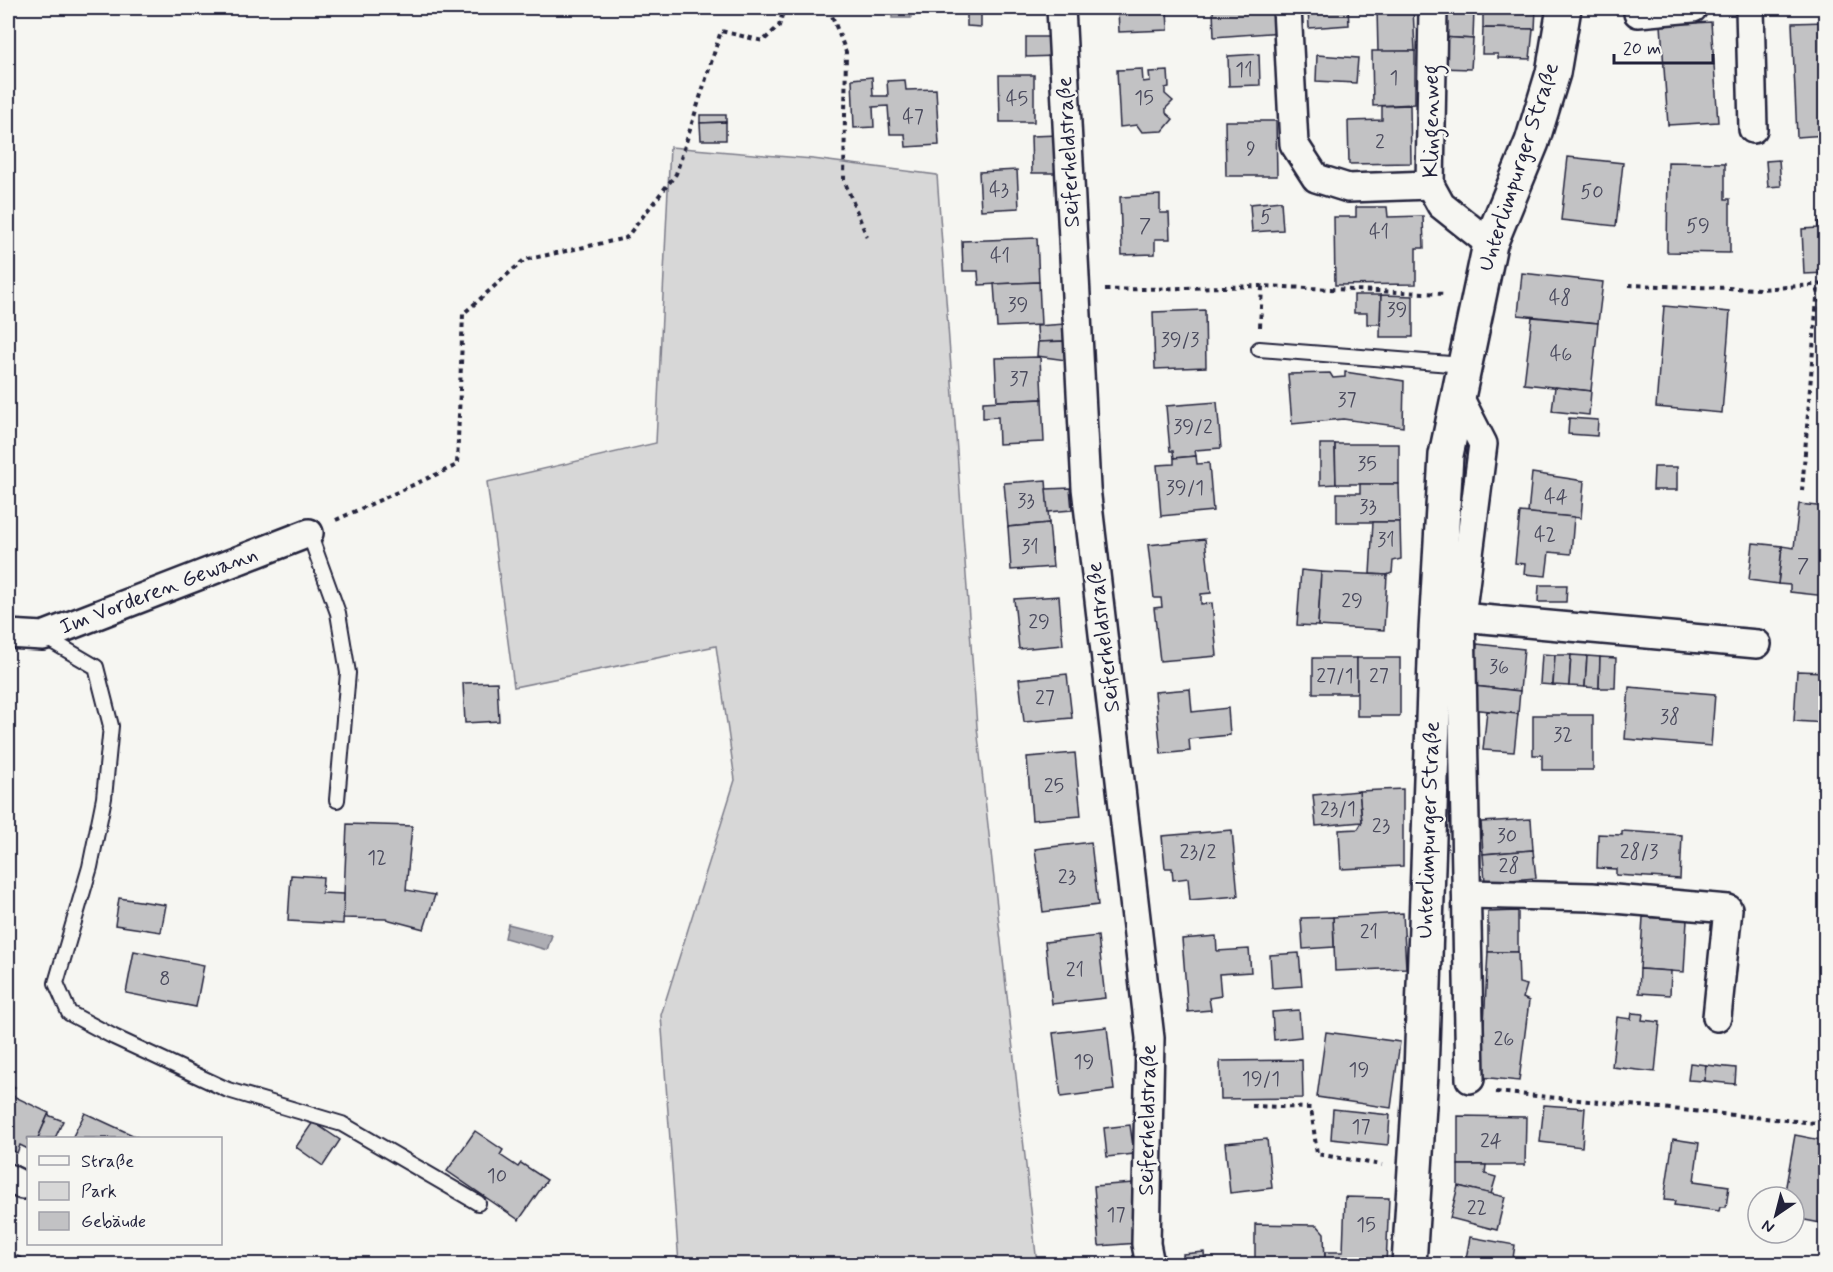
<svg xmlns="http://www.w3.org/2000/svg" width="1833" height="1272" font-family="Mynerve,sans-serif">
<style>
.green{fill:#d7d7d7;stroke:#7c7c89;stroke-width:1.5}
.water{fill:#adadb3;stroke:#757583;stroke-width:1.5}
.building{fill:#c2c2c4;stroke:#22223b;stroke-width:1.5}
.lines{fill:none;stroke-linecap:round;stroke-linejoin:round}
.lane-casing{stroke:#22223b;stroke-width:18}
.street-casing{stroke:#22223b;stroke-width:32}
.secondary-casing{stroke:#22223b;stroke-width:38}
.path{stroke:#22223b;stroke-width:4;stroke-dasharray:4.5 4.5;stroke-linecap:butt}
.lane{stroke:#f6f6f2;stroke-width:14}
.street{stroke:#f6f6f2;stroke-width:27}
.secondary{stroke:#f6f6f2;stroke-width:33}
.labels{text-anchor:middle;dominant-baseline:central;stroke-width:5;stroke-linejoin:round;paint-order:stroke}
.number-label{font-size:20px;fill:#4a4a5d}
.street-label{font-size:22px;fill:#22223b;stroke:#f6f6f2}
</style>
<rect width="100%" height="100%" fill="#f6f6f2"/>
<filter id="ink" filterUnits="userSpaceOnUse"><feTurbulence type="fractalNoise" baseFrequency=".0167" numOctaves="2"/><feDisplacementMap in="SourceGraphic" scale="12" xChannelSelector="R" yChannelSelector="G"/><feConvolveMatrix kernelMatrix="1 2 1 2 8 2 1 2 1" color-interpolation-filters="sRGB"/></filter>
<g filter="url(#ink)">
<polygon class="green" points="670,147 813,159 937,175 977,727 1037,1264 679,1264 661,1015 735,780 716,646 514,687 487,482 656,443"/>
<g class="water">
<polygon points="892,8 910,8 911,18 892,18"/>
<polygon points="508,924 552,935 547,950 505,938"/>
</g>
<g class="building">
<polygon points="967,8 981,9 981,27 967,26"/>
<polygon points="1118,8 1167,8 1168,30 1119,32"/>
<polygon points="1220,8 1281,8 1282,32 1214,37 1213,9"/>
<polygon points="1308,8 1348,8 1349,25 1309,28"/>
<polygon points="1413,8 1415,51 1378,52 1377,9"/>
<polygon points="1441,8 1474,8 1473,39 1440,37"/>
<polygon points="1483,8 1536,8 1535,29 1483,28"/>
<polygon points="1711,22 1718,122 1668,125 1661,25"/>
<polygon points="1826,22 1826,135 1797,137 1792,23"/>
<polygon points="1483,28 1533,29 1530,59 1498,58 1498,54 1482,54"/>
<polygon points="1026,37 1058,37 1058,56 1026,57"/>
<polygon points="1440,37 1473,39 1471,69 1439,68"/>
<polygon points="1372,51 1415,51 1415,104 1373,106"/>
<polygon points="1259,54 1260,85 1229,86 1228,56"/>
<polygon points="1317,55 1358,58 1356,83 1316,81"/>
<polygon points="1142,69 1143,82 1150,81 1149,72 1168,71 1169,87 1165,88 1165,94 1173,101 1166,108 1166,113 1173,119 1163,131 1142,132 1137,125 1120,127 1117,70"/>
<polygon points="999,75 1034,75 1034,122 1000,122"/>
<polygon points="872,77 873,96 888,96 887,81 905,80 906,90 936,89 939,145 906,147 905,134 890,134 888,106 873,107 874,127 854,128 852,79"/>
<polygon points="1410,105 1411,163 1349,164 1348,121 1382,120 1382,106"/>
<polygon points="700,115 726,115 726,122 700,123"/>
<polygon points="1225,121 1276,121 1277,176 1226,176"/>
<polygon points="726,122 726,140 701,140 700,123"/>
<polygon points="1059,135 1061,173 1032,173 1031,136"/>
<polygon points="1568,157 1623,163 1616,226 1561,220"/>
<polygon points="1779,160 1781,186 1768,187 1766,161"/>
<polygon points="1668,162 1725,163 1725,199 1730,199 1730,253 1667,252"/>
<polygon points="1017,170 1019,208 981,210 979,172"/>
<polygon points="1160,195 1160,213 1169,213 1170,239 1155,239 1155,254 1122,255 1120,197"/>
<polygon points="1281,201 1283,230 1252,232 1250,204"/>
<polygon points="1356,207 1387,207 1388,217 1423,216 1424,248 1416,248 1416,284 1335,285 1334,217 1356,217"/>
<polygon points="1826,221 1826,273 1804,274 1802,229 1818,228 1818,222"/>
<polygon points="1037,238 1039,282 979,285 978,271 963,271 962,241"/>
<polygon points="1522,273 1603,282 1598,323 1518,315"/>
<polygon points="1039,282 1041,325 997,327 994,284"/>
<polygon points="1354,295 1381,295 1380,324 1367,324 1367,313 1354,313"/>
<polygon points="1381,295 1413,296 1413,337 1380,337"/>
<polygon points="1664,306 1730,312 1722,413 1656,407"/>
<polygon points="1205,310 1206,367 1155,369 1153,312"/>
<polygon points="1532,317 1598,323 1591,391 1524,384"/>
<polygon points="1065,324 1066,341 1038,342 1037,326"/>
<polygon points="1066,341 1066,360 1037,356 1038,342"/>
<polygon points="1040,357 1042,399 997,401 995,358"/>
<polygon points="1345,372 1404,381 1403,427 1343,419 1292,424 1288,374 1330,373 1333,378 1345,377"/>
<polygon points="1555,387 1591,391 1589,415 1552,411"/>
<polygon points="1042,399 1044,442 999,444 998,417 983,418 983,402"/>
<polygon points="1217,402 1221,448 1195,450 1196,456 1174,458 1173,451 1170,451 1166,406"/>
<polygon points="1569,418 1598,420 1597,436 1568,434"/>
<polygon points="1320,444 1335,444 1336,484 1320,485"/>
<polygon points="1335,444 1399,444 1399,484 1336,484"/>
<polygon points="1196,456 1197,464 1209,463 1213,511 1161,516 1157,465 1174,464 1174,458"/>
<polygon points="1654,467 1677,467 1677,490 1653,490"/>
<polygon points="1532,473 1584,481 1581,518 1528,513"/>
<polygon points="1046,480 1049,523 1008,527 1004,483"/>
<polygon points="1360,484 1399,484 1400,522 1337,522 1337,493 1360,493"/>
<polygon points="1070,488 1072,510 1048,512 1046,489"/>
<polygon points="1799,504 1826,507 1826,596 1790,592 1790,585 1778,584 1782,546 1794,548"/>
<polygon points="1520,512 1574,517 1571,554 1549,552 1546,576 1524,574 1525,564 1515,563"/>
<polygon points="1373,522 1400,522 1401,559 1393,561 1392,573 1387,575 1370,574"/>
<polygon points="1049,523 1053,567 1011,570 1008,527"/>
<polygon points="1205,539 1211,593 1201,594 1201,604 1212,603 1217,656 1160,661 1154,608 1162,607 1161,598 1154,598 1148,545"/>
<polygon points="1753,543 1782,546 1778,584 1749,580"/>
<polygon points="1301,570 1321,572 1318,626 1297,625"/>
<polygon points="1321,572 1387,575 1384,630 1318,626"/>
<polygon points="1539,585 1567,585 1566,602 1538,602"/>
<polygon points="1059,596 1063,645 1019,649 1014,599"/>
<polygon points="1477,644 1524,649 1520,691 1473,686"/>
<polygon points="1542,654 1555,655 1553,685 1540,684"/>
<polygon points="1555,655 1571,655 1569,686 1553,685"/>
<polygon points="1571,655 1587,656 1585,687 1569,686"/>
<polygon points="1587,656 1600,657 1599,688 1585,687"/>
<polygon points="1600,657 1616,658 1615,688 1599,688"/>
<rect x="1313" y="658" width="44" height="35"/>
<rect x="1357" y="658" width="43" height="58"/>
<polygon points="1797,671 1826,672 1826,723 1794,721"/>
<polygon points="1067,674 1072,718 1024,722 1019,679"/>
<polygon points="497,682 499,721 465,723 463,683"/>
<polygon points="1473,686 1520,691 1518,714 1471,709"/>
<polygon points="1629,687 1715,694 1711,746 1625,739"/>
<polygon points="1190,689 1192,712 1228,708 1230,735 1189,739 1190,751 1161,754 1155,692"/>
<polygon points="1487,711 1518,714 1514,752 1483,750"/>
<polygon points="1533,715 1593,715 1593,770 1542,770 1542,755 1533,755"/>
<polygon points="1075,753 1081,816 1032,820 1027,757"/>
<polygon points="1403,789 1403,866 1341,869 1339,830 1358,829 1362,822 1359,791"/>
<polygon points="1359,791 1362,822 1316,826 1313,795"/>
<polygon points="1531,819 1533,850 1483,854 1481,822"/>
<polygon points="347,824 412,826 406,890 435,895 424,929 386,919 343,918"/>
<polygon points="1232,830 1238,896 1190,900 1188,878 1173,880 1172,868 1165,868 1162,836"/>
<polygon points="1622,831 1682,835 1680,879 1616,875 1616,869 1597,868 1598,834 1622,835"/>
<polygon points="1091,842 1098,905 1043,912 1035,849"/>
<polygon points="1533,850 1536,878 1485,882 1483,854"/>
<polygon points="291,875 323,877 322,893 344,894 343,924 288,921"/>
<polygon points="119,898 166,905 161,932 115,925"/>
<polygon points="1518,911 1518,952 1488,952 1488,912"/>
<polygon points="1403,913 1406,968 1335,971 1333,917"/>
<polygon points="1333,917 1334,947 1303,949 1301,918"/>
<polygon points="1643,917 1687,920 1684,972 1640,969"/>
<polygon points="1098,936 1105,998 1052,1004 1045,942"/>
<polygon points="1216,936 1217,951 1249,949 1251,972 1219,974 1221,996 1209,998 1211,1010 1188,1012 1182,939"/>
<polygon points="134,951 204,965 196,1007 126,993"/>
<polygon points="1488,952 1518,952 1519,983 1527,985 1523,998 1529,1001 1519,1081 1481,1077"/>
<polygon points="1299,953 1302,986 1272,988 1270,955"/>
<polygon points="1640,969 1671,971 1670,995 1639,993"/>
<polygon points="1299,1010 1301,1037 1274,1040 1272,1012"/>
<polygon points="1632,1013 1643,1014 1642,1020 1660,1022 1655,1072 1612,1067 1617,1017 1631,1019"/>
<polygon points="1107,1027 1114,1090 1061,1097 1053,1033"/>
<polygon points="1326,1032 1400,1042 1391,1108 1317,1097"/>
<polygon points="1302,1060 1303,1098 1221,1099 1220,1061"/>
<polygon points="1690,1063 1706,1065 1704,1081 1688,1080"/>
<polygon points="1706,1065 1736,1068 1735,1084 1704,1081"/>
<polygon points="8,1084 15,1087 11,1095 49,1113 38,1138 28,1138 28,1149 20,1145 17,1153 8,1149"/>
<polygon points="1544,1105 1585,1108 1582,1147 1540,1142"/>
<polygon points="1333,1109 1390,1115 1388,1145 1331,1139"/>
<polygon points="85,1113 139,1138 72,1138"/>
<polygon points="48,1115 63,1121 55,1138 38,1138"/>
<polygon points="1458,1116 1526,1117 1525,1165 1458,1165"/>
<polygon points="313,1122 340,1140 323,1166 296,1147"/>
<polygon points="1130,1125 1134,1154 1107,1157 1104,1128"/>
<polygon points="475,1131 503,1150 500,1155 518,1167 521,1163 547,1180 519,1220 447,1171"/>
<polygon points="1795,1135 1826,1141 1826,1224 1794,1218 1794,1197 1784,1197"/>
<polygon points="1267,1139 1272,1188 1230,1193 1225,1143"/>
<polygon points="1673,1139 1699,1143 1694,1181 1729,1186 1726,1207 1720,1207 1719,1211 1674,1205 1675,1201 1664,1200"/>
<polygon points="1458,1165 1486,1165 1485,1174 1496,1177 1491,1194 1458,1186"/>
<polygon points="1133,1183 1138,1243 1099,1246 1094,1186"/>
<polygon points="1458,1186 1505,1197 1497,1230 1450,1218"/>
<polygon points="1345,1197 1389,1198 1386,1264 1325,1264 1325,1252 1343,1252"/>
<polygon points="1255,1224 1317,1225 1324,1233 1325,1264 1255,1264"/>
<polygon points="1470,1237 1515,1245 1512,1264 1465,1264"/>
<polygon points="8,1252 35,1264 8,1264"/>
<polygon points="1204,1252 1205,1264 1184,1264 1183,1254"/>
</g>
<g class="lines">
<g class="lane-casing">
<g id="lane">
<polyline points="1259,349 1463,365"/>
<polyline points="309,533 338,613 348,673 337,800"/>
<polyline points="43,636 96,667 111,726 104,798 90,867 56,983 69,1013 114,1037 228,1090 342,1124 478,1203"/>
</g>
</g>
<g class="street-casing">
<g id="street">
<polyline points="1061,8 1086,488 1150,1038 1146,1244 1150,1264"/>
<polyline points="1287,8 1294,144 1316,178 1348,188 1430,185"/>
<polyline points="1433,8 1430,185 1441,205 1490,244"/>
<polyline points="1750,8 1753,129"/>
<polyline points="1638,13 1693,8"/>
<polyline points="1459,397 1483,444 1461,617 1470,1079"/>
<polyline points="1461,617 1757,644"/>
<polyline points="8,634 43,636 309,533"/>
<polyline points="1467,894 1592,897 1728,909 1717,1017"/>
<polyline points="8,1178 22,1185"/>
</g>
</g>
<g class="secondary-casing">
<polyline id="secondary" points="1409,1264 1421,1074 1436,631 1446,455 1490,244 1532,142 1553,73 1564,8"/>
</g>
<g class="path">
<polyline points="829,8 846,52 844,180 867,237"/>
<polyline points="1629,285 1761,289 1826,284"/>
<polyline points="1105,290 1262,286 1446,294"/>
<polyline points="1260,327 1262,286"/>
<polyline points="1802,491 1818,285"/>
<polyline points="336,520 457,465 463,314 524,260 626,238 676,174 721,31 763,41 779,26 784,8"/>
<polyline points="1496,1092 1826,1124"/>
<polyline points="1252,1106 1311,1108 1317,1154 1382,1165"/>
</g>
<use href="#lane" class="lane"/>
<use href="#street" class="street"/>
<use href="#secondary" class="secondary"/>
</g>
</g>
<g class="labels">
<g class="number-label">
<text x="1244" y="70">11</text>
<text x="1394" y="78">1</text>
<text x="1144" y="98">15</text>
<text x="1017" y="99">45</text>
<text x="913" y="117">47</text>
<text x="1380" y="142">2</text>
<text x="1251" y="149">9</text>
<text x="999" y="190">43</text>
<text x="1592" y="192">50</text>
<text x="1266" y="217">5</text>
<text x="1145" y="226">7</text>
<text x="1698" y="226">59</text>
<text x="1379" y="232">41</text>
<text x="1000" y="256">41</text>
<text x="1560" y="298">48</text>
<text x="1018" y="305">39</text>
<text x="1397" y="310">39</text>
<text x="1180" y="340">39/3</text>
<text x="1561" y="354">46</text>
<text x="1019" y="379">37</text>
<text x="1347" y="400">37</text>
<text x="1193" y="427">39/2</text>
<text x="1367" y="464">35</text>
<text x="1185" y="488">39/1</text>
<text x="1556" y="497">44</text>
<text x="1026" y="501">33</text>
<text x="1368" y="507">33</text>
<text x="1545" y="535">42</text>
<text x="1386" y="540">31</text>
<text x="1030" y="547">31</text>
<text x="1803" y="566">7</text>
<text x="1352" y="601">29</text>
<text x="1039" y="622">29</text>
<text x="1499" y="667">36</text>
<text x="1335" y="676">27/1</text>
<text x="1379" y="676">27</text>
<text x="1045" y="698">27</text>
<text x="1670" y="717">38</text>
<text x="1563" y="735">32</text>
<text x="1054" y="786">25</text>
<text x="1338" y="809">23/1</text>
<text x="1381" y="826">23</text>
<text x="1507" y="836">30</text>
<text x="1198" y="852">23/2</text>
<text x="1639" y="852">28/3</text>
<text x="377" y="858">12</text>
<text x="1509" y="866">28</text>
<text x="1067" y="877">23</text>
<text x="1369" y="932">21</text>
<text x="1075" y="970">21</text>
<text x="165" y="979">8</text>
<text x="1504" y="1039">26</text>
<text x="1084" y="1062">19</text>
<text x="1359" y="1070">19</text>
<text x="1261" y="1079">19/1</text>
<text x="1361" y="1127">17</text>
<text x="1491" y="1141">24</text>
<text x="497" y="1176">10</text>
<text x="1477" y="1208">22</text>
<text x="1116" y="1215">17</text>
<text x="1366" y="1225">15</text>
</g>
<g class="street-label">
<text transform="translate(1432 121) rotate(-90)">Klingenweg</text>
<text transform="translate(1069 152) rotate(-93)">Seiferheldstraße</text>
<text transform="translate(1519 167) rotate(-72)">Unterlimpurger Straße</text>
<text transform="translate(159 591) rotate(-21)">Im Vorderen Gewann</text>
<text transform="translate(1104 637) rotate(-97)">Seiferheldstraße</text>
<text transform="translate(1429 830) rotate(-88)">Unterlimpurger Straße</text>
<text transform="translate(1148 1120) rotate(-89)">Seiferheldstraße</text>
</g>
</g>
<rect width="1833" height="1272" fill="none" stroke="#f6f6f2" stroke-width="30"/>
<rect x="15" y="15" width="1803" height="1242" fill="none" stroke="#22223b" stroke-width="2" filter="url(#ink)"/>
<rect x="27" y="1137" width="195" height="108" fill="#f6f6f2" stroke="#a1a1a9" stroke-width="1.5"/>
<rect x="39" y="1156" width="30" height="9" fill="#f6f6f2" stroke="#a1a1a9" stroke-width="1.5"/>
<text x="81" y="1167" font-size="18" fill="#22223b">Straße</text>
<rect x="39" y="1182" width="30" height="18" fill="#d7d7d7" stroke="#a1a1a9" stroke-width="1.5"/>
<text x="81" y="1197" font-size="18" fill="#22223b">Park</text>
<rect x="39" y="1212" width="30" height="18" fill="#c2c2c4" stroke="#a1a1a9" stroke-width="1.5"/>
<text x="81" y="1227" font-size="18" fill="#22223b">Gebäude</text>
<g transform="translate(1776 1215) rotate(215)"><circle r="28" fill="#f6f6f2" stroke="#a1a1a9" stroke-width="1.5"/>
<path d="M0-4.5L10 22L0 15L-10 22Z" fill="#22223b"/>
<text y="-9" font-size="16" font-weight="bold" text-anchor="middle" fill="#22223b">N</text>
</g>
<path d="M1614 54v9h99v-9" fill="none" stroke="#22223b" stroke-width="3"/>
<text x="1623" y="54" font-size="18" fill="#22223b" stroke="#f6f6f2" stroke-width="4.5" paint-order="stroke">20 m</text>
</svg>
